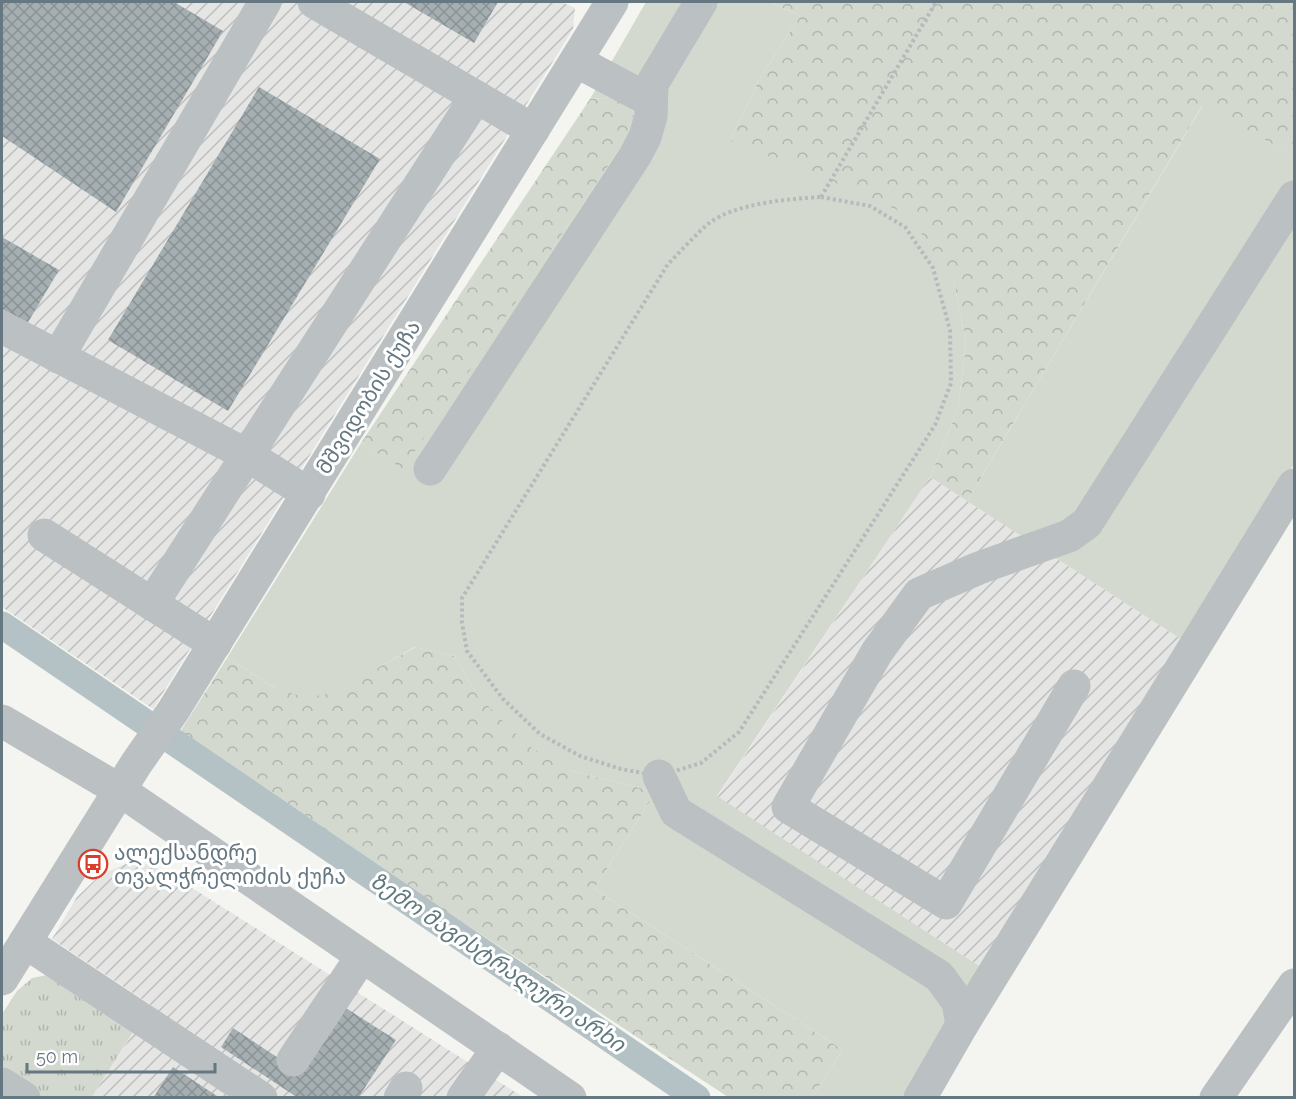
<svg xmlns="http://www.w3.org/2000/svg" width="1296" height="1099" font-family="Raleway,'Noto Sans Georgian',sans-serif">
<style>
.industrial{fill:url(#industrial-furrows)}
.grass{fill:url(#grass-tufts)}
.forest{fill:url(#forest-crowns)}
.garden{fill:#d4d9d0}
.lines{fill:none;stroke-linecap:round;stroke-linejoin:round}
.canal{stroke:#b4c2c5;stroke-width:27}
.building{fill:url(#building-cross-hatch)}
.path{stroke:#b7babc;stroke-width:4;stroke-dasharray:3 3;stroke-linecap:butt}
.minor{stroke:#bbc0c2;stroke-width:33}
.labels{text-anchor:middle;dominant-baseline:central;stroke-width:6;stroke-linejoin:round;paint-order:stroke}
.street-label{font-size:21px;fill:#657780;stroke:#fff}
.poi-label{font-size:21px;fill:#657780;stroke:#fff;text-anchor:start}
.water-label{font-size:22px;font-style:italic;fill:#60797e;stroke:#fff}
</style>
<defs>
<pattern id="industrial-furrows" width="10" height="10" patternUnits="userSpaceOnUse" patternTransform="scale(1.5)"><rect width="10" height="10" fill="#e5e5e4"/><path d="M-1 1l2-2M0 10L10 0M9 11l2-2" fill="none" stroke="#bdbebe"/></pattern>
<pattern id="grass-tufts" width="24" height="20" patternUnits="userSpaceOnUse" patternTransform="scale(1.5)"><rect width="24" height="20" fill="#d4d9d0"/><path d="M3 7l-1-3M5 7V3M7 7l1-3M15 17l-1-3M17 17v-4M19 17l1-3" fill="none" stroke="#b0b5ae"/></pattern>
<pattern id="forest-crowns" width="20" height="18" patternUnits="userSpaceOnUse" patternTransform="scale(1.5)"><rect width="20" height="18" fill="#d4d9d0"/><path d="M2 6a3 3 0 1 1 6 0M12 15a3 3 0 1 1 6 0" fill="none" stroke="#b0b5ae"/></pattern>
<pattern id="building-cross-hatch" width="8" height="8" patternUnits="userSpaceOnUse" patternTransform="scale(1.5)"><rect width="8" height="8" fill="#a5aeb1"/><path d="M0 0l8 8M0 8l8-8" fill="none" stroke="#8a9295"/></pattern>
</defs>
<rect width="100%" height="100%" fill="#f4f4f0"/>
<g class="industrial">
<polygon points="2,2 562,2 575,8 573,29 153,709 2,607"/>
<polygon points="930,477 1184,641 987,971 717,797"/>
<polygon points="126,864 148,864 170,874 523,1097 92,1097 151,1005 52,939 77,897 100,875"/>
</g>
<polygon class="grass" points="47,975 135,1029 92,1097 2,1098 2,1014 17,991 32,978"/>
<g class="forest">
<polygon points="770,2 1294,2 1294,156 1202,106 967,501 930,477 958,409 966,343 954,282 730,141 760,78 800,16"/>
<polygon points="615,97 632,107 635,126 403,470 361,443 590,99"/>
<polygon points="416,647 454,656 478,696 572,771 656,792 594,889 843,1050 812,1097 728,1097 178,735 227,658 277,689 377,668"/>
</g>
<g class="garden">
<polygon points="646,2 770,2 800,16 760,78 730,141 841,185 909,215 954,282 966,343 958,409 930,477 717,796 987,971 904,1097 812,1097 843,1050 594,889 656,792 572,771 527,745 478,696 454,656 415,647 377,668 340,691 307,698 277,689 227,658 361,443 403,469 635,126 632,107 615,97 590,99"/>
<polygon points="1203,105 1294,156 1294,464 1184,641 967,501"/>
</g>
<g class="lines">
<polyline class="canal" points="2,625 697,1098"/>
</g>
<g class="building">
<polygon points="2,2 174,2 223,31 116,212 2,136"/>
<polygon points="404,2 498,2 474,43"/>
<polygon points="259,87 380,159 228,411 108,340"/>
<polygon points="2,237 59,270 27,324 2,309"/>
<polygon points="341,1005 396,1040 358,1098 298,1098 221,1047 233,1028 298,1071"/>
<polygon points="173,1067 220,1098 153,1098"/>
</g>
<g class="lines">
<g class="path">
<path d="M821 197 870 206 905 227 933 268 950 330 951 383 935 425 739 732 701 763 659 776 621 769 580 756 540 734 503 699 467 651 462 623V598L668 264C681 251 694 236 708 224 734 203 789 199 821 197Z"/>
<polyline points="821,197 936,2"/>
</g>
<g class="minor">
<polyline points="314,2 533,130"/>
<polyline points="576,61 651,101"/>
<polyline points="2,327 247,455 309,494"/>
<polyline points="58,357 265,2"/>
<polyline points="430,469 635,156 645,137 651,116 652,84 701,2"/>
<polyline points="44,535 215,644"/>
<polyline points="152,604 476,97"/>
<polyline points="1074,686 946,903 788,807 877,652 919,594 979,568 1069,536 1087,523 1294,197"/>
<polyline points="2,721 121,791 570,1098"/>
<polyline points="659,776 676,812 939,976 958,1002 962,1025"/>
<polyline points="25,942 261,1098"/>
<polyline points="2,979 136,764 173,711 612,2"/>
<polyline points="293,1060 362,956"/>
<polyline points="2,1084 24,1098"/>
<polyline points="400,1098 406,1088"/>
<polyline points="463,1098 498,1048"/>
<polyline points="920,1098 962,1025 1294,485"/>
<polyline points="1216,1098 1294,985"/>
</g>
</g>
<defs>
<g id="bus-ring" transform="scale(1.5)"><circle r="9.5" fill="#fff" stroke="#da3e2b" stroke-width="1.5"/><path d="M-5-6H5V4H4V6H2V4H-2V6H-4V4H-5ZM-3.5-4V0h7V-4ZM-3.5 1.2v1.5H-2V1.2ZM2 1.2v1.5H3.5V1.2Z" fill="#da3e2b"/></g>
</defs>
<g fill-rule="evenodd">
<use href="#bus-ring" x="93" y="864"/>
</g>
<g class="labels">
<g class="street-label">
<text transform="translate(368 397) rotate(-58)">მშვიდობის ქუჩა</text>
</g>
<g class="poi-label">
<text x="114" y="852">ალექსანდრე<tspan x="114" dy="24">თვალჭრელიძის ქუჩა</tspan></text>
</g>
<g class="water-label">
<text transform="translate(498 962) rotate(34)">ზემო მაგისტრალური არხი</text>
</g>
</g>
<rect width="1296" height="1099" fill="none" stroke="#657780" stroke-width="6"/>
<path d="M27 1063v9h188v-9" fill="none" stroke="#657780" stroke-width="3"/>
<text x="36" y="1063" font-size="18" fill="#657780" stroke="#ffffff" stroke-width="4.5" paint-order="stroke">50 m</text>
</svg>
